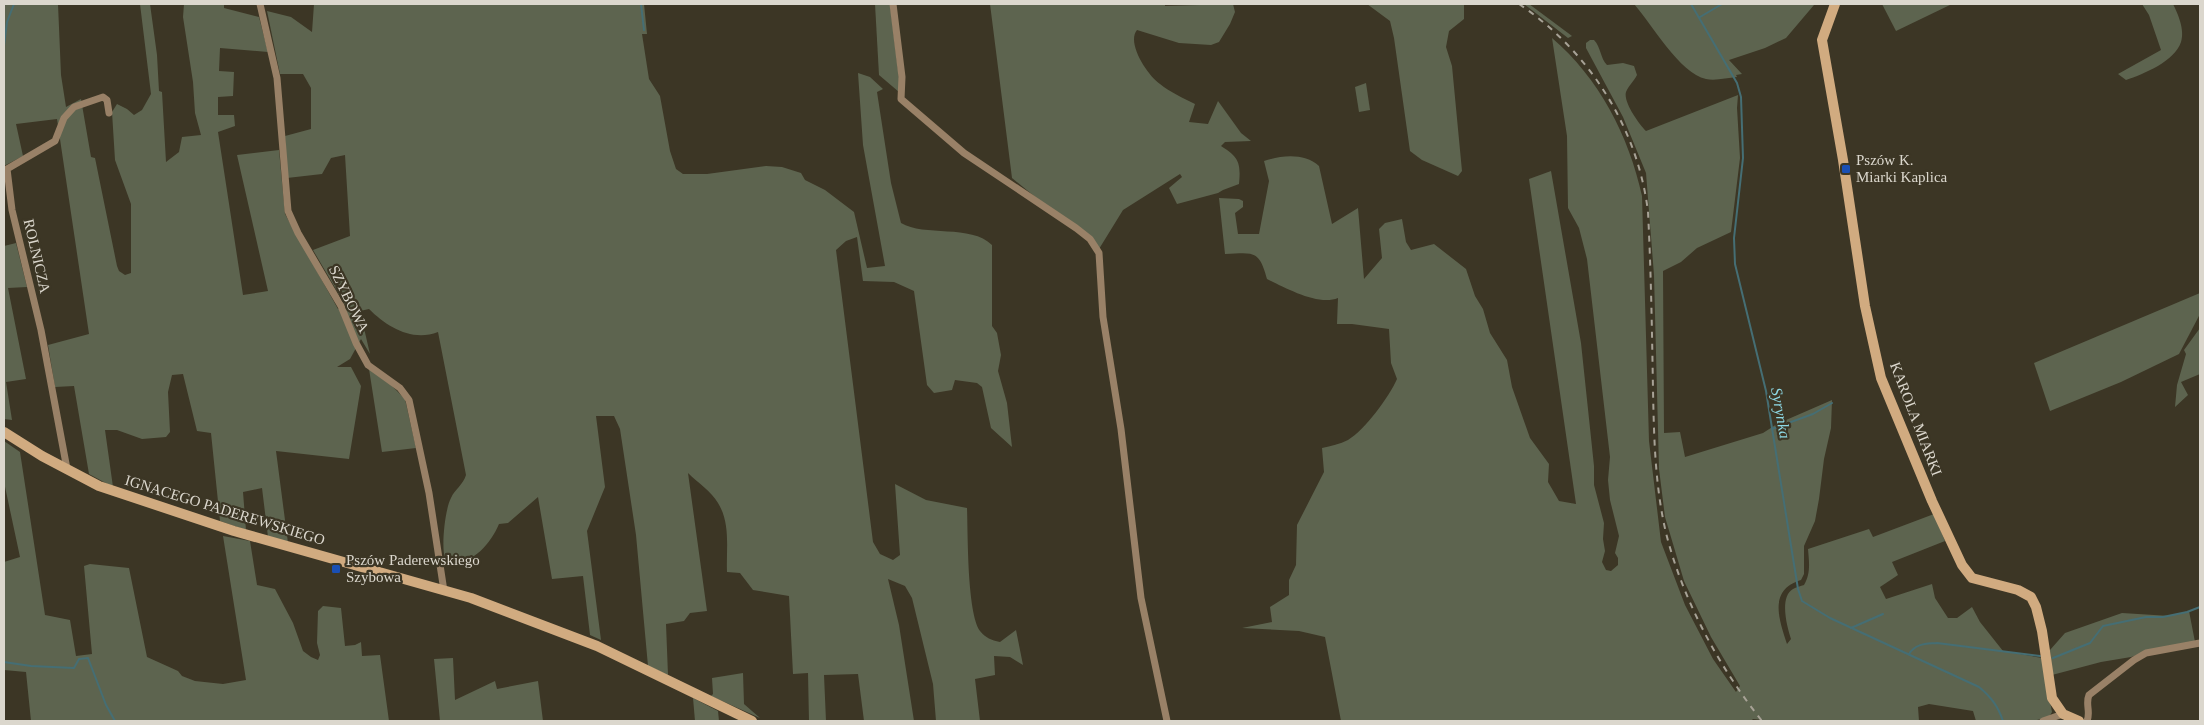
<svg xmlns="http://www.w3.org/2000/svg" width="2204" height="725" font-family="Georgia,serif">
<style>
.green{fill:#5d644f}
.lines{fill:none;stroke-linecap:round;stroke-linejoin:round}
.stream{stroke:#456e74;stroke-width:2}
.street{stroke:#998167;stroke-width:7}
.secondary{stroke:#d1ab80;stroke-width:10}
.rail{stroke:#a7a296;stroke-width:2;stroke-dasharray:6 6;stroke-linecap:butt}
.transit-dot{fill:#1a4fb4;stroke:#3c3625;stroke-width:2}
.labels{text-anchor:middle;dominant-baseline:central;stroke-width:4.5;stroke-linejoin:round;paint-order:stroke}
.poi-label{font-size:15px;fill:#dbd7cd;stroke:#3c3625;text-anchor:start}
.street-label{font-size:15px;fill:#dbd7cd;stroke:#3c3625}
.water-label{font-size:16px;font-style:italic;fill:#8dd8e4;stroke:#3c3625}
</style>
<rect width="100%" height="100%" fill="#3c3625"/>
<g class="green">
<path d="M4 4H58L61 75 66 107 81 99 91 157 95 158 117 266 119 271 125 275 131 273V204L115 160 112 112 117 104 127 109 134 115 142 110 151 94 140 4H150L157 55 159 91 162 92 166 162 179 152 182 137 201 135 195 113 193 82 183 17 184 4H224V8L259 17 268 52 220 48 219 71 234 72 233 96 218 97V115H234L235 126 218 132 243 295 268 291 237 155 279 150 285 214 338 309 347 308 313 250 350 236 345 155 331 158 322 174 287 178 285 136 311 129V88L303 74H280L267 11 291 17 312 32 314 4H644L647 34H642L649 79 660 96 670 151 676 169 683 174H707L766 166 782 167 801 173 805 180 825 190 854 212 867 268 885 266 863 145 858 73 870 77 883 89 877 92 891 183 901 223C924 237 971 224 992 245V326L997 333 1001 355 998 371 1007 403 1012 447 991 428 982 387 977 383 955 380 952 390 934 393 927 385 914 291 894 282 863 281 857 237 846 241 836 250 873 542 880 554 893 560 900 555 895 484 926 500 967 508C968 534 967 612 980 631 986 638 991 640 1000 642L1016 630 1023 665 1010 657 994 656 995 675 975 679 980 721H936L933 684 912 598 905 586 888 579 899 625 914 721H864L858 674 824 675 826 721H809L808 673 793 674 789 596 753 590 740 573 727 572C726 549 731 524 718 503 712 492 697 482 688 473L707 611 690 613 684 621 666 624 668 675 648 666 636 535 620 429 614 416H596L605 487 587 531 601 640 590 635 583 576 552 579 538 497 508 523 499 524C491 543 473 564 451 564 449 562 447 561 445 558 441 547 445 509 451 498 455 489 463 485 466 475L438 332C412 342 387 327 369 309L360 311 370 354 361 339 350 359 337 367H351L361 386 349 459 276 451 288 543 268 537 262 488 243 492 246 530 220 521 211 433 197 431 183 374 172 375 168 392 170 432 166 437 142 439 117 430H105L113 487 89 474 74 386 55 387 48 345 89 334 57 119 16 124 23 156 4 166Z"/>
<polygon points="875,4 890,4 900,86 899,92 879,75"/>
<path d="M990 4H1165V6L1233 4 1235 12 1230 24 1219 42 1211 45 1179 43 1137 30C1126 43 1148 76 1160 84 1170 92 1183 98 1195 104L1189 122 1208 124 1218 101 1241 133 1251 141 1225 142 1221 146C1239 157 1241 163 1239 184L1223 190 1218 193 1177 204 1169 188 1182 177 1180 174 1123 210 1099 249 1012 178Z"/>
<polygon points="1367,4 1464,4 1464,19 1449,31 1446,47 1452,66 1462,171 1458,176 1422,160 1410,151 1394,38 1390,21"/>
<polygon points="1524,4 1529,4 1572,36 1568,38"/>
<path d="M1634 4H1814V5L1786 38 1765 48 1729 60 1742 74 1736 75 1737 77C1727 78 1715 81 1706 79 1680 74 1651 23 1634 4Z"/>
<polygon points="1882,4 1952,4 1896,31"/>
<path d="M2142 4H2173C2178 14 2185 30 2181 42 2175 61 2144 74 2126 80L2118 74 2161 50 2149 15Z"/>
<path d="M1552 38C1599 78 1629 136 1642 196L1649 441 1661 542 1685 605 1713 659 1736 692 1740 686 1711 637 1684 581 1665 517 1659 469 1654 275 1646 173 1623 117 1586 48V43L1590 40H1594C1601 47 1600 58 1607 65L1623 63 1634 66 1637 75C1634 81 1629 85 1626 92 1623 102 1639 124 1646 131L1738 95 1737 108 1740 158 1731 232 1697 248 1681 262 1663 271 1664 433 1680 432 1685 457 1763 433 1777 424 1832 400 1831 428 1824 459 1819 499 1815 521 1804 546V574L1801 580C1768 590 1779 619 1787 644L1791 639C1787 627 1779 597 1793 589 1796 587 1801 586 1804 585 1811 574 1809 561 1808 549L1869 529 1873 537 1934 514 1945 541 1892 562 1898 575 1880 587 1886 599 1932 584 1935 598 1948 618H1957L1972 607 1980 622 2003 651 2042 658 2052 712 2049 717 2033 721H1976L1973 711 1929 704 1918 707 1919 721H1774L1753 719 1751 721H1341L1325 637 1299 631 1242 628 1272 622 1270 607 1289 595V580L1296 565 1297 525 1324 472 1322 448C1331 446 1340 444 1348 440 1365 430 1389 397 1397 379L1391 363 1389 329 1352 324H1337L1338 298C1318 306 1286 288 1267 279 1259 249 1253 253 1225 254L1219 198 1239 199 1243 201V207L1235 213 1238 234H1259L1269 181 1264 161C1282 155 1305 153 1319 166L1332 224 1358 208 1364 279 1382 258 1379 229 1385 223 1402 219 1406 242 1411 250 1434 244 1466 269 1475 296 1483 309 1490 333 1507 360 1512 387 1530 438 1549 464 1548 482 1559 501 1576 504 1529 179 1551 171 1581 343 1594 466V485L1604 523 1603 539 1605 551 1602 562 1606 570 1611 571 1618 565V558L1615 553 1619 536 1610 500 1608 480 1610 457 1587 259 1579 228 1568 208 1567 136Z"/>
<polygon points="1366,83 1370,110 1359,112 1355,87"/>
<polygon points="16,243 27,287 8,288 26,379 6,382 12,420 4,419 4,246"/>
<polygon points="2200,293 2200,314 2179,354 2121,382 2050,411 2034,363"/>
<polygon points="2200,328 2200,374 2181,382 2188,395 2175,407 2177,385 2186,354 2184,350"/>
<polygon points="369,369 389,383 405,399 416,448 382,452"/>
<polygon points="4,441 20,452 45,615 70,620 76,656 92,654 84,566 90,564 129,568 147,657 178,671 182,676 195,681 223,684 246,680 223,536 250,541 257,585 275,589 293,623 303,651 311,657 318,660 320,655 317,643 318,611 323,606 341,608 345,646 355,645 361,642 362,656 380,655 389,721 31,721 26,672 4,670 4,562 20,557 4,482"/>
<polygon points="2189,611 2195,642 2162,648 2131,657 2101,662 2052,675 2050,650 2065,633 2122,613 2170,616"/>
<polygon points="453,658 455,700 495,681 497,689 538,681 543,721 440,721 434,659"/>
<polygon points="743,673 744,704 760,718 711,696 713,694 712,678"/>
<polygon points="693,698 718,711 719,721 695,721"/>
</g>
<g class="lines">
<g class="stream">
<polyline points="641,4 644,30"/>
<path d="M1691 4 1737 83 1741 97 1743 158 1734 238 1735 264 1766 391 1798 589 1802 601 1830 618 1979 687C1991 697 1998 706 2003 721"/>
<polyline points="1700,17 1722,4"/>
<polyline points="4,46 7,22 14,4"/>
<polyline points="1772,429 1813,414 1832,403"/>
<polyline points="1851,628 1883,614"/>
<path d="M1909 654C1916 643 1926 644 1937 643L2040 656"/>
<polyline points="2053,658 2090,643 2103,626 2146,617 2163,617 2187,612 2200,607"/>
<polyline points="4,662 31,666 74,668 79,659 88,658 106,705 115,721"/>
</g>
<g class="street">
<polyline points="260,4 277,78 288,211 298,233 341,306 356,343 368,365 400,388 409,400 429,493 444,591"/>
<polyline points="893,4 902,77 901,99 964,153 1076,228 1090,239 1099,253 1103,317 1121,429 1141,598 1167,721"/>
<polyline points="67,469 41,330 12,210 7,169 55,141 64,118 74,107 103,97 107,100 109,113"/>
<polyline points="2043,721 2063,714"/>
<path d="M2087 721C2091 712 2085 704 2089 695L2134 660 2146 653 2200 643"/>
</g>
<g class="secondary">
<polyline points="1835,4 1822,40 1843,160 1865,306 1881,378 1932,501 1962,565 1972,578 2018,590 2031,597 2036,607 2042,631 2052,698 2063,714 2079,721"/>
<polyline points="4,432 42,456 99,486 234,531 471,598 597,646 752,721"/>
</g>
<path class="rail" d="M1519 4C1589 51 1638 128 1648 212 1651 271 1652 331 1653 390 1654 438 1655 486 1666 533 1683 601 1719 667 1762 721"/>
</g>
<g class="transit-dot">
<rect x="1841" y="164" width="10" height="10" rx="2.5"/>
<rect x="331" y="564" width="10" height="10" rx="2.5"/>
</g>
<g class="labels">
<g class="poi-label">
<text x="1856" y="160">Pszów K.<tspan x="1856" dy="17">Miarki Kaplica</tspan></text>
<text x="346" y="560">Pszów Paderewskiego<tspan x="346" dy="17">Szybowa</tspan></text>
</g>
<g class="street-label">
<text transform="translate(37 256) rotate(77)">ROLNICZA</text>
<text transform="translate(349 299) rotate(64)">SZYBOWA</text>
<text transform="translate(1916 419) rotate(69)">KAROLA MIARKI</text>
<text transform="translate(225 510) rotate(17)">IGNACEGO PADEREWSKIEGO</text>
</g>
<g class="water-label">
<text transform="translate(1781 413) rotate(80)">Syrynka</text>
</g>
</g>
<rect width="2204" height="725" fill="none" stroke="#dbd7cd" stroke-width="10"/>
</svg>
